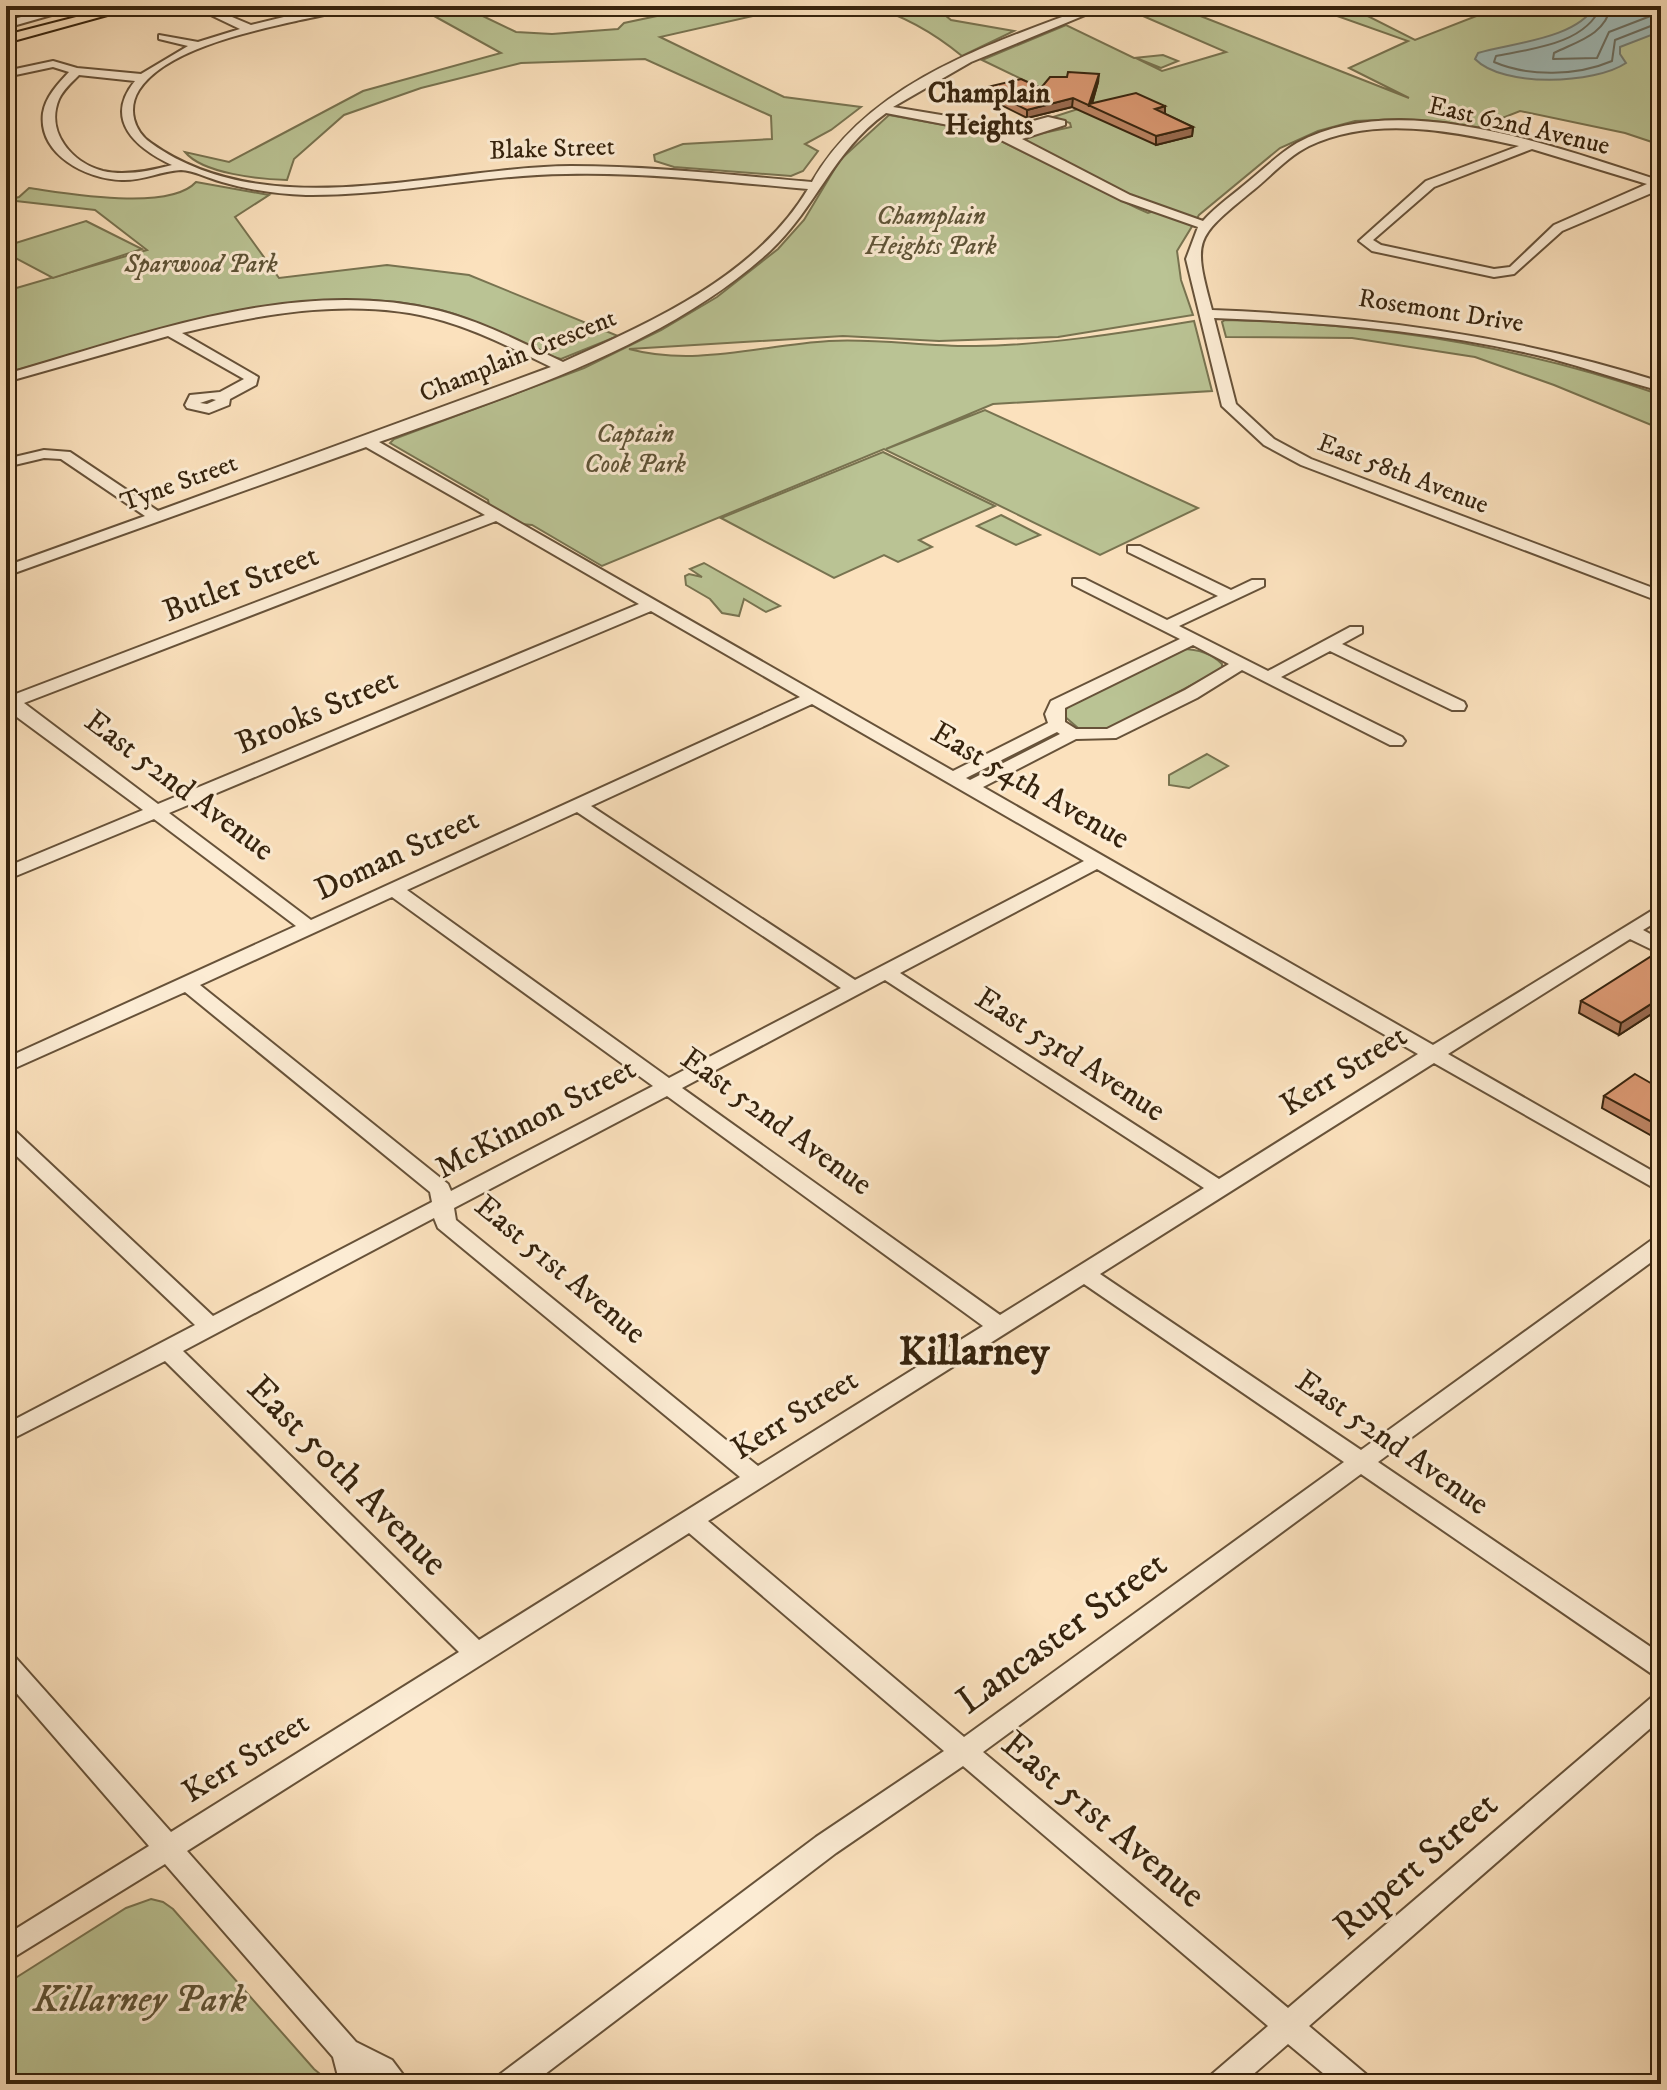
<svg xmlns="http://www.w3.org/2000/svg" width="1667" height="2090" font-family="'IM FELL DW Pica',serif">
<style>
.green{fill:#bac394;stroke:#787350;stroke-width:2}
.water{fill:#a1bcb9;stroke:#767f74;stroke-width:2}
.lines{fill:none;stroke-linecap:round;stroke-linejoin:round}
.shore{stroke:#6c7063;stroke-width:2}
.minor-casing{stroke:#675239;stroke-width:4}
.major-casing{stroke:#36230d;stroke-width:4}
.minor{fill:#fcecd4;fill-rule:evenodd}
.major{fill:#fbe1bd;fill-rule:evenodd}
.wall{fill:#bd8463;stroke:#36230d;stroke-width:2}
.shaded-wall{fill:#9a6b50;stroke:#36230d;stroke-width:2}
.building{fill:#dc9973;stroke:#36230d;stroke-width:2}
.labels{text-anchor:middle;dominant-baseline:central;stroke-width:6;stroke-linejoin:round;paint-order:stroke}
.far-street-label{font-size:26px;fill:#36230d;stroke:#fcecd4}
.far-park-label{font-size:26px;font-style:italic;fill:#5e5336;stroke:#fcecd4}
.far-neighbourhood-label{font-size:28px;font-weight:bold;fill:#36230d;stroke:#fcecd4}
.street-label{font-size:32px;fill:#36230d;stroke:#fcecd4}
.near-street-label{font-size:38px;fill:#36230d;stroke:#fcecd4}
.near-park-label{font-size:38px;font-style:italic;fill:#5e5336;stroke:#fcecd4}
.district-label{font-size:40px;font-weight:bold;fill:#36230d;stroke:#fcecd4}
</style>
<rect width="100%" height="100%" fill="#fbe1bd"/>
<filter id="stains"><feTurbulence type="fractalNoise" baseFrequency=".0025" numOctaves="4"/><feColorMatrix values="0 0 0 0 .2 0 0 0 0 .09 0 0 0 0 .02 0 0 0 .5 -.17"/></filter>
<radialGradient id="worn" r=".72"><stop offset=".6" stop-color="#630" stop-opacity="0"/><stop offset="1" stop-color="#630" stop-opacity=".3"/></radialGradient>
<g class="green">
<path d="M416 6H462L516 32 552 34 618 29 624 23 704 6H797L660 37 784 97 861 107 831 130 805 144 818 151 803 171 791 176 674 167 655 161 654 155 683 144 772 139 771 116 645 59 521 63 421 88 344 115 294 159 287 180C260 179 203 174 185 152L229 162 363 91 501 53Z"/>
<path d="M870 6H934L951 20 1014 31 962 56C934 33 905 16 870 6Z"/>
<path d="M1120 6H1175L1409 98 1349 68 1408 41 1309 6H1348L1415 40 1502 6H1661V145L1625 133 1520 111 1477 128 1445 122 1401 119 1355 121 1318 131 1280 148 1199 215 1177 251 1181 280 1193 315 1058 337 939 341 843 336 629 349C696 367 762 345 829 341 878 338 927 347 976 346 1049 345 1122 333 1194 321L1212 391 993 404 886 449 985 410 1198 508 1100 555 884 449 602 566 532 525 521 524 489 505 488 500 390 443 394 439 584 368 661 330 717 297 778 249 804 220 840 160 889 115 983 132 1137 208 1148 213 1157 210 1024 141 1025 137 1071 127 1070 123 1053 117 1081 108 982 60 1066 25 1134 58 1163 55 1178 61 1161 68 1136 58 1162 71 1226 52Z"/>
<path d="M196 182 269 195 235 217 279 278 387 265 469 275 618 336 561 359C518 349 481 319 437 309 294 276 143 336 6 373V291L147 250 95 210 7 200 19 197 29 188C66 193 169 212 196 182Z"/>
<polygon points="86,221 142,249 53,278 6,253 6,246"/>
<path d="M1225 320C1375 323 1519 345 1661 395V429L1554 385 1475 357 1352 338 1226 337 1222 322Z"/>
<polygon points="883,452 995,506 919,540 932,547 898,562 884,555 834,578 721,518"/>
<polygon points="1001,515 1040,535 1016,545 977,526"/>
<polygon points="704,563 780,606 766,612 744,599 739,616 722,613 710,599 686,585 685,576 689,574 702,577 690,569"/>
<path d="M1182 649C1197 649 1211 653 1222 664V669L1109 729 1078 728 1063 715 1068 706Z"/>
<polygon points="1207,754 1228,766 1189,788 1169,785 1169,775"/>
<polygon points="151,1899 163,1902 173,1909 314,2069 332,2084 6,2084 6,1984 126,1908"/>
</g>
<path class="water" d="M1595 6H1661V27L1654 34 1620 47V54L1626 63C1595 84 1503 88 1475 59L1478 53C1512 43 1576 39 1595 6Z"/>
<g class="lines">
<g class="shore">
<path d="M1601 6C1586 44 1531 49 1496 56L1494 62C1529 77 1577 76 1612 61L1615 40 1661 22"/>
<path d="M1611 6C1605 35 1578 41 1554 53L1553 59 1597 58 1609 32 1661 12"/>
</g>
<g class="minor-casing">
<g id="minor">
<polygon points="63,6 83,6 6,28 6,21"/>
<path d="M192 6H206L251 25 329 6H347C334 15 312 17 296 21 252 31 165 49 139 90 127 109 134 131 151 143 268 227 439 167 571 166 651 166 731 175 812 182 869 82 990 44 1092 6H1107L971 62 893 107 959 118 1001 130 1048 117 1065 121V125L1022 139 1130 195 1203 221C1216 206 1234 194 1249 181 1265 168 1280 153 1297 143 1400 87 1558 148 1661 181V189L1562 231 1514 274 1494 277 1372 251 1359 241 1426 181 1519 146C1452 131 1374 115 1309 146 1287 157 1270 177 1251 192 1194 239 1193 239 1212 310 1366 316 1514 335 1661 382V391C1623 381 1587 368 1549 358 1439 331 1326 322 1214 318L1236 404 1274 439 1311 459 1661 591V602L1301 465 1264 445 1222 406 1186 259 1198 227 1121 200 985 132 886 113C833 151 816 208 770 251 665 347 510 395 379 442L953 771 1048 723 1045 714 1051 701 1180 639 1073 585V579H1085L1167 620 1218 596 1128 552V546H1140L1231 590 1252 580H1264V586L1179 626 1268 671 1350 627H1362V633L1342 644 1464 702 1466 706 1464 710H1452L1330 651 1281 677 1402 737 1405 741 1402 745H1390L1242 670 1197 698 1116 738 1076 739 983 787 1433 1045 1661 905V919L1643 930 1661 940V954L1630 939 1448 1054 1661 1176V1192L1434 1063 1100 1274 1361 1450 1653 1239 1661 1237V1255L1378 1462 1661 1654V1677L1652 1674 1361 1474 983 1752 1288 2008 1652 1697 1661 1694V1719L1309 2026 1367 2075 1372 2084H1336L1288 2044 1242 2084H1206L1211 2075 1268 2026 963 1766 836 1853 532 2084H494L499 2075 816 1837 944 1751 689 1533 187 1851 356 2042 392 2060 410 2084H377L367 2076 370 2084H340L333 2057 165 1864 6 1962V1935L149 1846 6 1681V1654L15 1657 171 1832 459 1652 165 1361 6 1442V1424L195 1325 6 1146V1127L13 1129 213 1316 432 1202 430 1192 185 992 6 1072V1058L296 926 154 819 6 880V867L143 810 6 709V693L13 695 485 515 366 447 6 576V566L145 516 61 459 44 458 6 467V459L44 450 70 452 158 511 551 367C516 350 481 332 444 321 359 296 265 313 182 333L258 377 256 385 230 399 229 405 209 413 187 408 185 405 190 395 220 392 244 379 168 336 6 382V374C143 335 296 275 440 311 483 322 523 343 563 362 652 322 756 276 808 189 727 182 646 172 566 174 478 175 393 196 306 195 277 194 249 190 222 182 210 179 193 170 181 170 161 171 142 181 122 180 87 179 38 155 43 113 46 96 58 84 69 72L53 67 6 77V71L53 61 77 68 141 74 188 46 159 39V35L198 42 240 29ZM79 75 135 81C103 120 136 148 172 165 150 171 125 176 103 171 72 163 45 132 59 99 63 90 72 82 79 75ZM1532 149 1647 184 1554 225 1510 267 1494 269 1381 245 1373 240 1434 187ZM212 399 216 400 207 404 200 403ZM496 521 639 604 158 804 24 703ZM651 611 800 697 311 920 169 813ZM1193 645 1229 664 1185 690 1107 729H1076L1065 722V708ZM812 704 1084 861 855 980 591 806ZM1057 732 1060 734 970 780 966 778ZM577 812 841 988 669 1078 407 890ZM1097 869 1418 1054 1219 1179 900 973ZM392 897 653 1086 451 1191 448 1184 200 985ZM885 980 1204 1188 1000 1315 682 1088ZM667 1096 983 1326 758 1466 456 1220 454 1208ZM434 1218 438 1228 740 1477 479 1640 183 1351ZM1084 1284 1344 1462 964 1737 708 1521Z"/>
<polygon points="6,189 11,190 11,196 6,197"/>
</g>
</g>
<g class="major-casing">
<polygon id="major" points="119,6 140,6 6,43 6,35"/>
</g>
<use href="#minor" class="minor"/>
<use href="#major" class="major"/>
</g>
<g class="wall">
<polygon points="1098,82 1092,104 1165,114 1193,127 1192,136 1156,145 1072,107 1027,118 983,96 983,88 1041,88"/>
<polygon points="1661,963 1661,1013 1656,1011 1619,1035 1579,1013 1581,1001"/>
<polygon points="1661,1089 1661,1141 1602,1108 1604,1096"/>
</g>
<g class="shaded-wall">
<polygon points="1099,74 1098,82 1091,106 1089,106"/>
<polygon points="1073,98 1072,107 1027,118 1027,110"/>
<polygon points="1165,106 1165,115 1155,109"/>
<polygon points="1193,127 1192,136 1156,145 1156,136"/>
<polygon points="1659,999 1656,1011 1619,1035 1621,1023"/>
</g>
<g class="building">
<polygon points="1068,72 1099,74 1089,104 1136,93 1165,106 1155,109 1193,127 1156,136 1073,98 1027,110 983,88 1021,79 1041,88 1050,77 1067,77"/>
<polygon points="1650,957 1661,963 1661,1000 1659,999 1621,1023 1581,1001"/>
<polygon points="1635,1074 1661,1089 1661,1127 1604,1096"/>
</g>
<g class="labels">
<g class="far-street-label">
<text transform="translate(1519 126) rotate(13)">East 62nd Avenue</text>
<text transform="translate(552 149) rotate(-2)">Blake Street</text>
<text transform="translate(1441 311) rotate(9)">Rosemont Drive</text>
<text transform="translate(518 356) rotate(-22)">Champlain Crescent</text>
<text transform="translate(1403 474) rotate(21)">East 58th Avenue</text>
<text transform="translate(179 483) rotate(-20)">Tyne Street</text>
</g>
<g class="far-park-label">
<text x="931" y="216">Champlain<tspan x="931" dy="30">Heights Park</tspan></text>
<text x="201" y="264">Sparwood Park</text>
<text x="635" y="434">Captain<tspan x="635" dy="30">Cook Park</tspan></text>
</g>
<g class="far-neighbourhood-label">
<text x="989" y="93">Champlain<tspan x="989" dy="32">Heights</tspan></text>
</g>
<g class="street-label">
<text transform="translate(241 584) rotate(-21)">Butler Street</text>
<text transform="translate(317 712) rotate(-23)">Brooks Street</text>
<text transform="translate(179 786) rotate(37)">East 52nd Avenue</text>
<text transform="translate(1030 786) rotate(30)">East 54th Avenue</text>
<text transform="translate(397 855) rotate(-25)">Doman Street</text>
<text transform="translate(1070 1055) rotate(33)">East 53rd Avenue</text>
<text transform="translate(1344 1071) rotate(-32)">Kerr Street</text>
<text transform="translate(536 1119) rotate(-28)">McKinnon Street</text>
<text transform="translate(776 1122) rotate(36)">East 52nd Avenue</text>
<text transform="translate(560 1270) rotate(40)">East 51st Avenue</text>
<text transform="translate(795 1415) rotate(-32)">Kerr Street</text>
<text transform="translate(1392 1443) rotate(35)">East 52nd Avenue</text>
<text transform="translate(246 1758) rotate(-32)">Kerr Street</text>
</g>
<g class="near-street-label">
<text transform="translate(347 1476) rotate(45)">East 50th Avenue</text>
<text transform="translate(1062 1633) rotate(-36)">Lancaster Street</text>
<text transform="translate(1103 1820) rotate(40)">East 51st Avenue</text>
<text transform="translate(1416 1866) rotate(-41)">Rupert Street</text>
</g>
<g class="near-park-label">
<text x="140" y="2000">Killarney Park</text>
</g>
<g class="district-label">
<text x="974" y="1353">Killarney</text>
</g>
</g>
<rect width="1667" height="2090" fill="none" stroke="#fbe1bd" stroke-width="32"/>
<rect x="8" y="8" width="1651" height="2074" fill="none" stroke="#36230d" stroke-width="4"/>
<rect x="16" y="16" width="1635" height="2058" fill="none" stroke="#36230d" stroke-width="2"/>
<rect width="100%" height="100%" filter="url(#stains)"/>
<rect width="100%" height="100%" fill="url(#worn)"/>
</svg>
